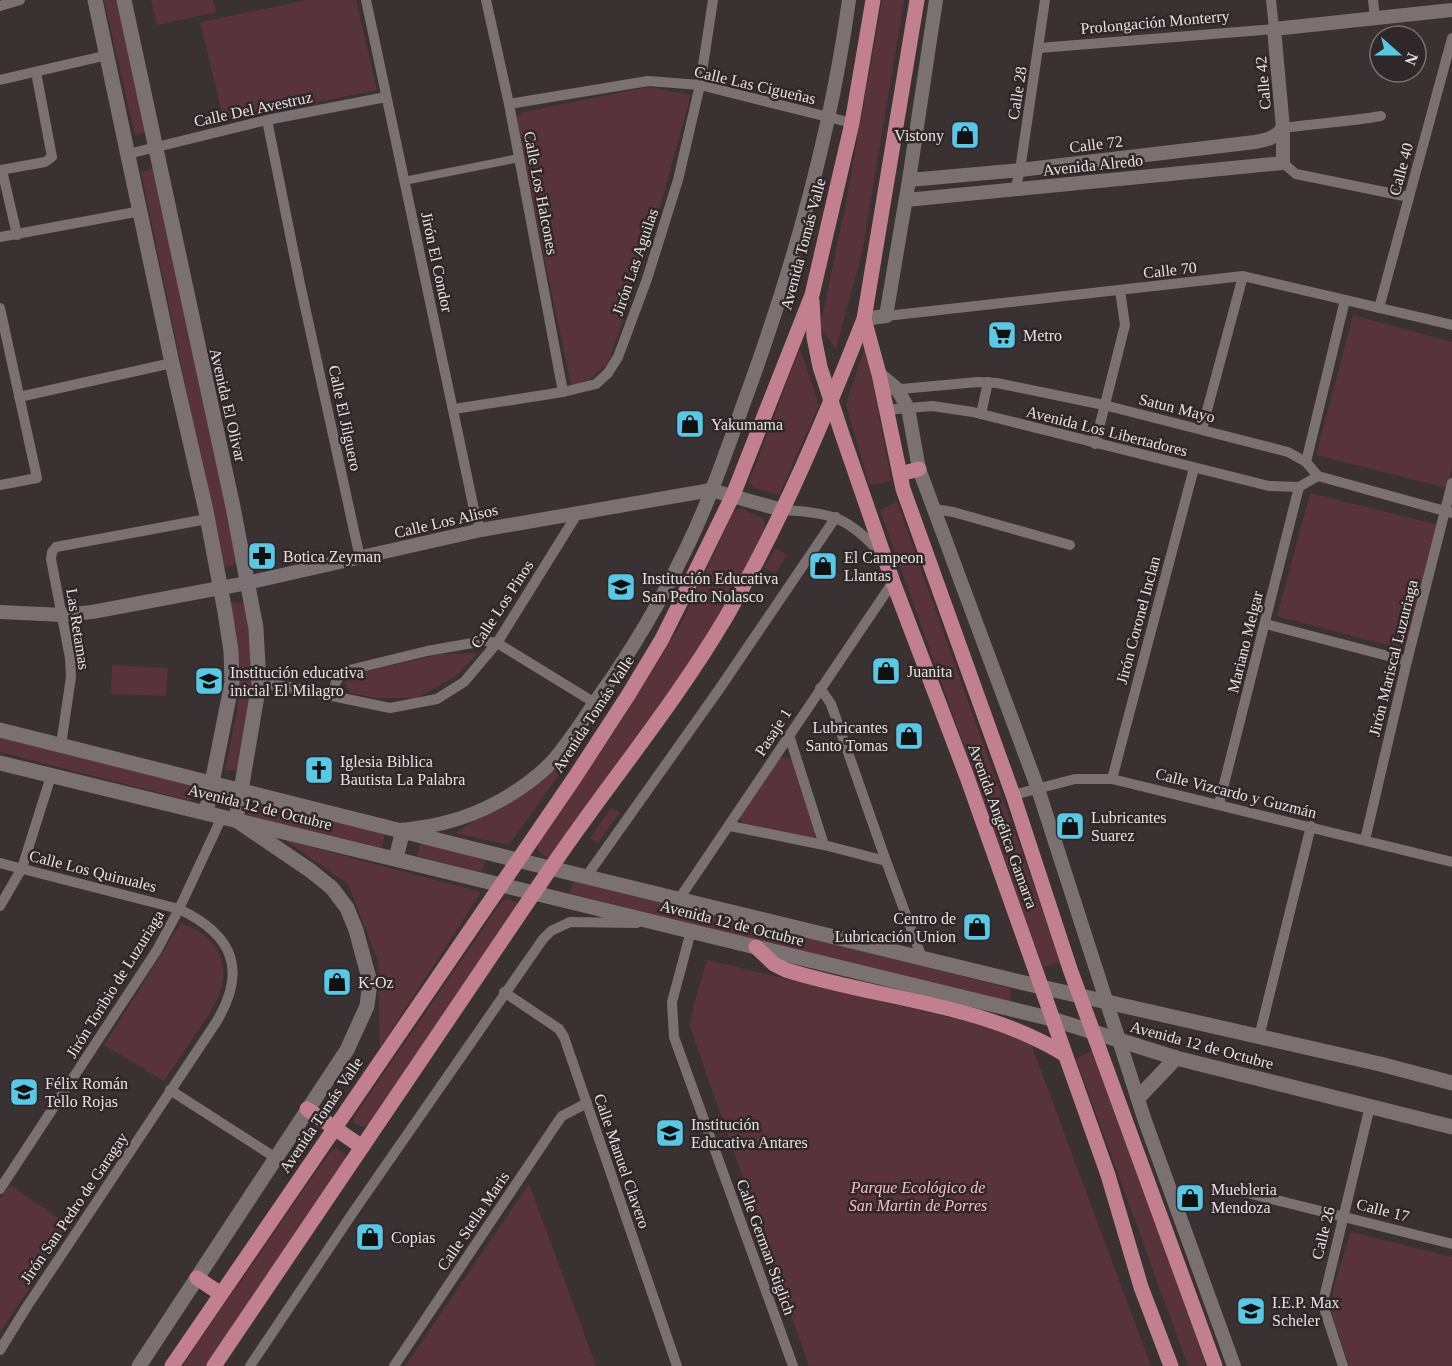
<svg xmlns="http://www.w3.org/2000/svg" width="1452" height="1366" font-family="'Times New Roman',serif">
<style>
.green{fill:#59333b}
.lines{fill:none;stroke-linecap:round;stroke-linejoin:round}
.pedestrian{stroke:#7b7173;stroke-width:8}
.minor{stroke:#7b7173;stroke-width:10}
.tertiary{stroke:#7b7173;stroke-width:14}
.secondary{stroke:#7b7173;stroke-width:15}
.primary{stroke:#c27f8e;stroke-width:15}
.labels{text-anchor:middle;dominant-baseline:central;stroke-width:5;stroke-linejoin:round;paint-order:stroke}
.street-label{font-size:16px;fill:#e7e1e2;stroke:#2f2729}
.poi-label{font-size:16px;fill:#e7e1e2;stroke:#2f2729;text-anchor:start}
.park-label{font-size:16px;font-style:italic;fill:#fdbcc8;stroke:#2f2729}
</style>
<rect width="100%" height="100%" fill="#3a3132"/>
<g class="green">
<polygon points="104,0 120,0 148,132 135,135"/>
<polygon points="151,0 213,0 216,12 157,25"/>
<polygon points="307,0 356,0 377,90 224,121 200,22"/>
<polygon points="882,0 904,0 862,253 836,349 820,327 845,208"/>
<polygon points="648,87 691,95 648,250 608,363 589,380 571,385 515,118 523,112"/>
<polygon points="156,168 237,564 223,567 141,172"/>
<polygon points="1353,315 1452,342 1452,467 1447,488 1316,455"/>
<polygon points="866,344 891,481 869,485 846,404"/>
<polygon points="800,348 819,405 779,495 754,488 749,482"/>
<polygon points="1310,493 1439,525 1405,650 1277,616"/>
<polygon points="897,502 1061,962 1043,967 880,510"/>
<polygon points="741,508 764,519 765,527 762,539 683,675 553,857 547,858 537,850 539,843 622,720 681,624 734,511"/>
<polygon points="776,548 787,555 775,574 764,567"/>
<polygon points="230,602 248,604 254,691 240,771 225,770 237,712 240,670"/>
<polygon points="478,653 456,676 417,698 376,698 350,693 344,682 355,674 441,654"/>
<polygon points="112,665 168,668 166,696 111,694"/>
<polygon points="0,737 196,787 191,801 0,752"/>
<polygon points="783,757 792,759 817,830 815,836 812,838 744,825 740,819 740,813 779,758"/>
<polygon points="569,761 509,845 455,833"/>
<polygon points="250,800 385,834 382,848 247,815"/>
<polygon points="611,808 620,812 598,843 590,838"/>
<polygon points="285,840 481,892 380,1048 378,961 348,884"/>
<polygon points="420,843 486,859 482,872 417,856"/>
<polygon points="575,879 1010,988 1010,1003 569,893"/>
<polygon points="508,899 519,903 371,1124 363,1127 354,1123 353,1118 502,901"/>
<path d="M181 923C189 927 199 930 205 936 241 968 217 1004 195 1035 185 1050 174 1065 164 1081L104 1045Z"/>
<polygon points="707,960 1028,1036 1151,1366 809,1366 690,1027 694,1004"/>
<polygon points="1094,1049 1206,1366 1188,1366 1076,1059"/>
<polygon points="336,1148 345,1154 346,1159 208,1366 182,1366 329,1153"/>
<polygon points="529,1184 596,1366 405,1366"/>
<polygon points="10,1185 71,1227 0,1332 0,1199"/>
<polygon points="1351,1232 1452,1257 1452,1366 1349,1366 1331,1312 1333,1289"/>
</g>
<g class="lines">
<polyline class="pedestrian" points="404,181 519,158"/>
<g class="minor">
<polyline points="366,0 475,514 481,530"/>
<polyline points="486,0 509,104 563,392"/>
<polyline points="1373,0 1375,18"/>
<polyline points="0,6 20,0"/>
<polyline points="1039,48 1274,29 1271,0"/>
<polyline points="0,80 108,55"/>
<polyline points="509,104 648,81 700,85 852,123"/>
<polyline points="267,120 300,284 360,558"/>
<path d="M1283 128C1316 123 1348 122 1381 116"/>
<polyline points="128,154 267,120 386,97"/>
<polyline points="1283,163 1296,174 1409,197"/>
<polyline points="0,170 45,162 52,157 36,72"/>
<polyline points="2,170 17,235"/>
<polyline points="1015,190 1020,170 1045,0"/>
<polyline points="0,237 141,211"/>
<polyline points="0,308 37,478 0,485"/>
<polyline points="1379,308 1452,38"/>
<polyline points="886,316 1243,276 1452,325"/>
<polyline points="890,390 978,382 997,383 1104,405 1288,452 1306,462 1318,476 1452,513"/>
<polyline points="19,397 172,363"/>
<polyline points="454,409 563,392 596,384 608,373 618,357 647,279 678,180 700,85 713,0"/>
<polyline points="886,410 932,406 973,412 1269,486 1299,487 1318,476"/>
<polyline points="981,414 988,382"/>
<polyline points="1202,429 1243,276"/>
<polyline points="1095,444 1125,325 1120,290"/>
<polyline points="1306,462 1345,300"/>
<polyline points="934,509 953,512 1070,545"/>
<path d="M782 510C829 512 849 517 880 553"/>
<polyline points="1266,624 1407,661"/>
<polyline points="259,684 279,685 390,708 437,699 464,682 497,643 579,511"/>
<polyline points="820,688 831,704 886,861 922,958"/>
<polyline points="333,695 336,681 345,671 427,651 484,641 497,643 595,703"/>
<polyline points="789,735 824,845"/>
<polyline points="61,745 71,677 70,658 51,559 52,552 56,547 207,519"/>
<polyline points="1112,779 1194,468"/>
<polyline points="1013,795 1075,779 1112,779 1452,862"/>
<polyline points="1219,804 1299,487"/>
<polyline points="730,826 824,845 886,861"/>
<polyline points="1365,840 1407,661 1452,483"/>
<path d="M0 863 179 909C234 935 248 971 215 1024L26 1308 0 1350"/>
<polyline points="586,877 720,688 836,517"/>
<polyline points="679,899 893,582"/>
<polyline points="0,906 22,868 51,776"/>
<polyline points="691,931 672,1002 674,1037 793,1366"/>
<polyline points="504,992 559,1029 564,1037 677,1366"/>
<polyline points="1259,1037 1311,826"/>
<polyline points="170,1090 276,1158"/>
<polyline points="0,1189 157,950 179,909 222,817"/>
<polyline points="1236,1190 1452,1244"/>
<polyline points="250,1366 354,1211 543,939 551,931 570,922 637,923"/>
<polyline points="394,1366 557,1123 562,1116 587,1103"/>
<polyline points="1343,1366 1325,1311 1323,1302 1370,1106"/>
</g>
<g class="tertiary">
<path d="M909 180 1020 170 1255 142C1267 140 1275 138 1283 128"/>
<polyline points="906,200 1283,163 1283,128 1274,29 1452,10"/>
<polyline points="864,319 886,316 909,180 936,0"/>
<polyline points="879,374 897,389 908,408 919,469 1038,789 1145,1121 1234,1366"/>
<polyline points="0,612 63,615 92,612 247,583 481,530 711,490 782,510"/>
<path d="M403 830C418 828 433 826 447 822 483 813 520 792 547 767 567 747 584 718 600 695 633 649 662 599 686 549 712 496 730 440 750 386 795 261 831 132 849 0"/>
</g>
<g class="secondary">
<polyline points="95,0 172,363 206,511 225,612 231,651 232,682 206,813"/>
<polyline points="124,0 233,507 256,628 259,684 236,820 311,871 332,888 347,908 356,930 370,982 367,1006 347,1050 139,1366"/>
<polyline points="0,730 517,860 1041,987 1380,1064 1452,1083"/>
<polyline points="0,763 1052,1019 1176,1058 1452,1127"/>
<polyline points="396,858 403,830"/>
<polyline points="1138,1098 1176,1058"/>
</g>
<g class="primary">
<polyline points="812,301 814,337 820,367 842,434 893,582 967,777 1108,1175 1141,1287 1171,1366"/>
<polyline points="864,319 879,374 903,489 1013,795 1070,969 1215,1366"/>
<polyline points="900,474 919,469"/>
<path d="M756 947 774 964 786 970C878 999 981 1003 1064 1054"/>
<polyline points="307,1109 362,1147"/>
<polyline points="197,1278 221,1294"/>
<polyline points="172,1366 575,777 627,697 662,639 683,597 733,495 812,295 852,123 873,0"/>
<path d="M214 1366C325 1201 437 1037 548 872 606 786 673 707 726 617 781 523 824 420 864 319L917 0"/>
</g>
</g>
<defs>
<g id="shop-square" transform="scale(1.5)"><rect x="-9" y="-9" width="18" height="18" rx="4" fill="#59c8e5" stroke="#2f2729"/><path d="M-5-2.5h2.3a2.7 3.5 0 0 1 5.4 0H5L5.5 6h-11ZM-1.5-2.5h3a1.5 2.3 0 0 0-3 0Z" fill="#111"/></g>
<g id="supermarket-square" transform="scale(1.5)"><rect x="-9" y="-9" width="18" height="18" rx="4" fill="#59c8e5" stroke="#2f2729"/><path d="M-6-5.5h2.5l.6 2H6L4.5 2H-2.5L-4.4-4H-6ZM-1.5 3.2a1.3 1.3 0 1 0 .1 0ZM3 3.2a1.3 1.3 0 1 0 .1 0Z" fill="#111"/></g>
<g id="pharmacy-square" transform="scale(1.5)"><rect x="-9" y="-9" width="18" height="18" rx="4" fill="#59c8e5" stroke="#2f2729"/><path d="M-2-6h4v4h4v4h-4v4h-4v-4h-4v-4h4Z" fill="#111"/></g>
<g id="school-square" transform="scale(1.5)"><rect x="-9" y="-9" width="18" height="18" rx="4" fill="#59c8e5" stroke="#2f2729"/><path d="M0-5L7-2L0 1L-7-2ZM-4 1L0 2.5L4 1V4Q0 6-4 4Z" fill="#111"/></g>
<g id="church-square" transform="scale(1.5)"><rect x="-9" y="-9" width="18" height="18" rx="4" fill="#59c8e5" stroke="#2f2729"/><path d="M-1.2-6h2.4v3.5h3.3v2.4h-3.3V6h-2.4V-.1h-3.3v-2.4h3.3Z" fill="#111"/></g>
</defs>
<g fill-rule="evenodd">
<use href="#shop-square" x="965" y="135"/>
<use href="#supermarket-square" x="1002" y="335"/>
<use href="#shop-square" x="690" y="424"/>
<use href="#pharmacy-square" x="262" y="556"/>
<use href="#shop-square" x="823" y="566"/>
<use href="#school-square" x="621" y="587"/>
<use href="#shop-square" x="886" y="671"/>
<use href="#school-square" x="209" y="681"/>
<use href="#shop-square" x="909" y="736"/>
<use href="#church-square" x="319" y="770"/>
<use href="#shop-square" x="1070" y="826"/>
<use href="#shop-square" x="977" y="927"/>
<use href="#shop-square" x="337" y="982"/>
<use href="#school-square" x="24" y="1092"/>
<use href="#school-square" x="670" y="1133"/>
<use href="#shop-square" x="1190" y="1198"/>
<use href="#shop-square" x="370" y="1237"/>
<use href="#school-square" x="1251" y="1311"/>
</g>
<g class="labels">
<g class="street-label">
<text transform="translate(1155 22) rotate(-5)">Prolongación Monterry</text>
<text transform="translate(1263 83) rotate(-95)">Calle 42</text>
<text transform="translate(755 85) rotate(13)">Calle Las Cigueñas</text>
<text transform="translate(1017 93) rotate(-81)">Calle 28</text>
<text transform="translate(253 109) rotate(-12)">Calle Del Avestruz</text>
<text transform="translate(1096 144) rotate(-7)">Calle 72</text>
<text transform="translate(1093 165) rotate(-6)">Avenida Alredo</text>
<text transform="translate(1401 169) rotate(-75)">Calle 40</text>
<text transform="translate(541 193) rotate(79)">Calle Los Halcones</text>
<text transform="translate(803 244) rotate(-75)">Avenida Tomás Valle</text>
<text transform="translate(437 262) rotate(78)">Jirón El Condor</text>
<text transform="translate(635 262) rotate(-71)">Jirón Las Aguilas</text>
<text transform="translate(1170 270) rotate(-6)">Calle 70</text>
<text transform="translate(228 405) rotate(77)">Avenida El Olivar</text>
<text transform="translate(1177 408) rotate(14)">Satun Mayo</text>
<text transform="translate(345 418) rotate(78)">Calle El Jilguero</text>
<text transform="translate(1107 431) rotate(14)">Avenida Los Libertadores</text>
<text transform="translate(446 521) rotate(-13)">Calle Los Alisos</text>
<text transform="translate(502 604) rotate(-57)">Calle Los Pinos</text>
<text transform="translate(1138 620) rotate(-75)">Jirón Coronel Inclan</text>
<text transform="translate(78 629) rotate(81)">Las Retamas</text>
<text transform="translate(1245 642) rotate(-76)">Mariano Melgar</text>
<text transform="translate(1393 658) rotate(-76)">Jirón Mariscal Luzuriaga</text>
<text transform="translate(593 714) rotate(-57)">Avenida Tomás Valle</text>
<text transform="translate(773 732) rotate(-57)">Pasaje 1</text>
<text transform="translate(1236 793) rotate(14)">Calle Vizcardo y Guzmán</text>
<text transform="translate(260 807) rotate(14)">Avenida 12 de Octubre</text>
<text transform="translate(1003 826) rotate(70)">Avenida Angélica Gamarra</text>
<text transform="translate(93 871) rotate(14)">Calle Los Quinuales</text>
<text transform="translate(732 923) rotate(14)">Avenida 12 de Octubre</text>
<text transform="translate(115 984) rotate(-58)">Jirón Toribio de Luzuriaga</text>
<text transform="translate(1202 1045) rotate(15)">Avenida 12 de Octubre</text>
<text transform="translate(321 1115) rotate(-56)">Avenida Tomás Valle</text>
<text transform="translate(622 1161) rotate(71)">Calle Manuel Clavero</text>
<text transform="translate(74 1208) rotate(-56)">Jirón San Pedro de Garagay</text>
<text transform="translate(1383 1210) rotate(14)">Calle 17</text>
<text transform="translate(473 1221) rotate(-56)">Calle Stella Maris</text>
<text transform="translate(1323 1233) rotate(-76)">Calle 26</text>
<text transform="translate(766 1247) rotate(70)">Calle German Stiglich</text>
</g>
<g class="poi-label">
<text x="944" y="135" text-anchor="end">Vistony</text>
<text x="1023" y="335">Metro</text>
<text x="711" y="424">Yakumama</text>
<text x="283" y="556">Botica Zeyman</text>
<text x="844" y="557">El Campeon<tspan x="844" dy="18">Llantas</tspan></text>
<text x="642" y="578">Institución Educativa<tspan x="642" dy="18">San Pedro Nolasco</tspan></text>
<text x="907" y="671">Juanita</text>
<text x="230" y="672">Institución educativa<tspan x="230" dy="18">inicial El Milagro</tspan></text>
<text x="888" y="727" text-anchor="end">Lubricantes<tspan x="888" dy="18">Santo Tomas</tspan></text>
<text x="340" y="761">Iglesia Biblica<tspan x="340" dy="18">Bautista La Palabra</tspan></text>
<text x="1091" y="817">Lubricantes<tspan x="1091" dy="18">Suarez</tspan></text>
<text x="956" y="918" text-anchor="end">Centro de<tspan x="956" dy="18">Lubricación Union</tspan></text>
<text x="358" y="982">K-Oz</text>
<text x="45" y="1083">Félix Román<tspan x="45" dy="18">Tello Rojas</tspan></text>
<text x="691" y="1124">Institución<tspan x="691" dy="18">Educativa Antares</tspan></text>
<text x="1211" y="1189">Muebleria<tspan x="1211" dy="18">Mendoza</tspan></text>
<text x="391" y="1237">Copias</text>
<text x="1272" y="1302">I.E.P. Max<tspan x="1272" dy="18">Scheler</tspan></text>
</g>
<g class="park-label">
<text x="918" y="1187">Parque Ecológico de<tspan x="918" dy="18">San Martin de Porres</tspan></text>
</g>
</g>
<g transform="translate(1398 54) rotate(111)"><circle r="28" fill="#2f2729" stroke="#797173" stroke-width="1.5"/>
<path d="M0-4.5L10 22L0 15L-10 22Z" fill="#59c8e5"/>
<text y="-9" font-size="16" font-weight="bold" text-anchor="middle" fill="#e7e1e2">N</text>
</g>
</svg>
